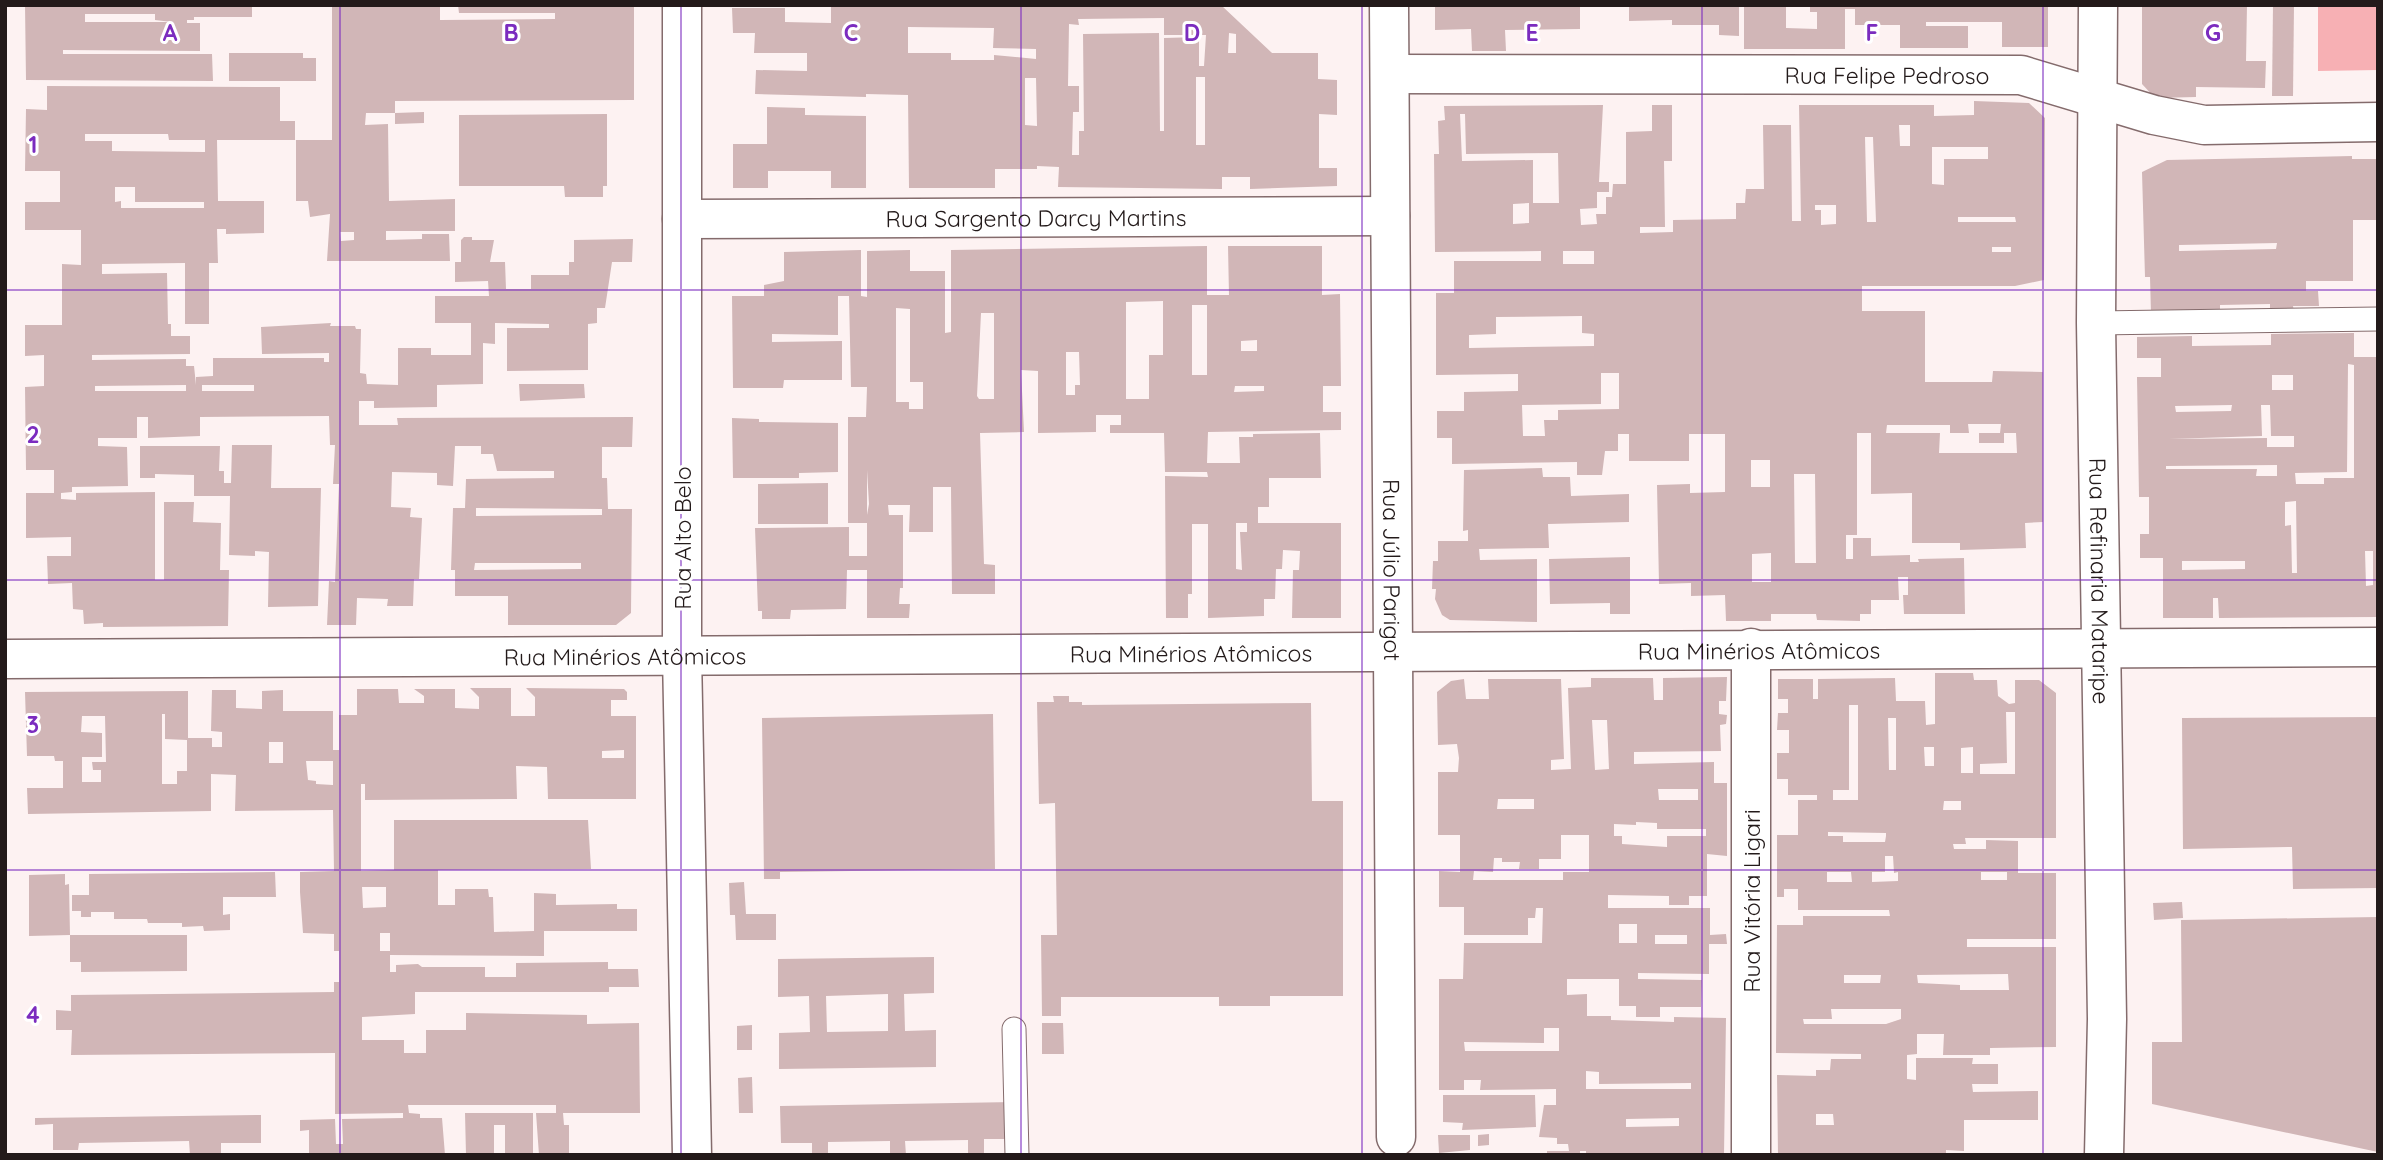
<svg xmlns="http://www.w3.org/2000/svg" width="2383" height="1160" font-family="Quicksand,sans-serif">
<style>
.green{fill:#f7b0b4}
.building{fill:#d1b6b7;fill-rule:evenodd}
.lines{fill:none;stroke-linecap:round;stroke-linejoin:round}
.lane-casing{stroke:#846b6c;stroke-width:25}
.street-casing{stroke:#846b6c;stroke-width:41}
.lane{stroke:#fff;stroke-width:23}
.street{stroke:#fff;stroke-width:38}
.grid{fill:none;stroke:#7b2cbf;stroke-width:2;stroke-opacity:0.55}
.labels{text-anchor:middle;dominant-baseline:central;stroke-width:6;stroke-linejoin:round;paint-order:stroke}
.street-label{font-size:23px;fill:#231a1a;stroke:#fff}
.grid-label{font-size:23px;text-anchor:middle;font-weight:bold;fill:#7b2cbf;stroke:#fff;stroke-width:6;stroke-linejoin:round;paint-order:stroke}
</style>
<rect width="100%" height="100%" fill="#fdf2f2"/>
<polygon class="green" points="2318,5 2378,5 2378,70 2318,71"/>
<g class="building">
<path d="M25 5H252V17H194V20H187V23H200V51L63 50V54H212L213 81 26 80ZM85 14H155V20L172 22H85Z"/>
<path d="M332 5H440V20L555 19V13H459L458 5H634V100L395 101V113H366L365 125 388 124 389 201 455 199V231H386V240L422 239V234H449L450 261H327L330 214 310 217 308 201H296V140H332ZM340 232H354V240L341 241Z"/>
<polygon points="1435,5 1580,5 1580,29 1505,30 1506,51 1472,51 1471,29 1435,30"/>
<polygon points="1629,5 1739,5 1739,36 1719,35 1719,25 1672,25 1672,20 1629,21"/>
<polygon points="1744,5 1786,5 1786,28 1817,29 1817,12 1810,12 1810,5 2048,5 2048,47 2002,47 2002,22 1926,22 1926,26 1968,26 1968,48 1900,48 1900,25 1855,25 1855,9 1845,9 1845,49 1744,49"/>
<polygon points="2142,5 2247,5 2246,61 2266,61 2265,88 2196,87 2196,97 2155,98 2142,84"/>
<polygon points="2273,5 2294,5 2293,96 2272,96"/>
<path d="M1222 6 1272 53H1318V79L1337 80V115L1319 114V168H1337V186L1250 189V177H1222V189L1058 187 1059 167 1037 166V169H995V188H909L908 95 866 94V97L755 94 756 70 807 71V53H754L755 33H733L732 8H785V22L831 23V7ZM1164 18V35H1206L1204 66H1199V37L1164 38V131H1160L1159 33 1083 34 1084 131H1079V155H1072L1073 112H1079V86H1068L1069 24 1079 25 1078 19ZM908 27 994 28 993 48 1036 49V59L994 55V60H951V53H908ZM1229 33 1236 34V53H1228ZM1196 77H1205V145H1196ZM1025 78H1036L1037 126 1025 125Z"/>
<polygon points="229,53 303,53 303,58 316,58 316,81 229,81"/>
<path d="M47 86 280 87V121H295V140H217L218 201H264V233L226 234V229H217L218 263H209V324H185V263L102 264V274L167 273 168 324H171V336H190V354L92 355V360L186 359V366H194L196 385V377L213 376V358H324V362H329V353L262 354 261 327 331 323 330 326H355L356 329H361L360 373 366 374 367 384 398 385V348H431V355H471V323H435V296H489L488 281 455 282V262H461V240L464 237H472V240H494L490 262H505L506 289H531V275H569V262H574V240L633 239 632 262H612L605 308H597V323L588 324V370L507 371V328H549V324L495 323V344L483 343V384L437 385V407L374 408V401H359V425H398L397 418 633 417 632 447H602V478H607L608 509H632L631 613 616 625H508V596H455V570H451L453 508H465L466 479 554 478V471H497L493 454H481V446H455L453 486 437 485V473L392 472 391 507 411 508 410 517 422 518 419 579H414L413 606H387L388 599 357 598 356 625H327L329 581 335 582 339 484H333L335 445H330L329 416 200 417V436L148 438V417H137V438H98V446L127 447 128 486 72 487V492L61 493V499L76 500V493L155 492V580H164V502H194L193 522 221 523 220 570H229L228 626 103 627V623L84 624 83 610 73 609 72 583 48 584 47 556H71V537L26 538V493H54V470H26L25 387 44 386V355L25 356V325H62V264L81 265V230H25V202H60V171H25L26 109 47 110ZM85 134H168L169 140H205V152L112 151V141H85ZM115 187H135V202H204V208H121V201L115 202ZM186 385V391H95V386ZM202 385H254V391H202ZM476 508 602 509V515L476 516ZM475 563H581V569L474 570Z"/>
<path d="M1974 101 2029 103 2045 118 2044 280 2015 286H1862V311H1925V382H1992L1993 371 2043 372V522L2025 523 2026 548 1960 550V543H1912V493L1871 494V433H1857V535H1846V559H1853V538H1871V556L1910 555V562H1919L1918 559 1964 558 1965 614H1904L1903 595H1908V577H1898L1899 600H1871V614H1860V621L1817 620 1816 614H1771V621H1726L1725 595 1691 596V583L1659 584 1657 485 1690 484V493L1725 492V434H1689V461H1629V434H1618V451H1605L1602 475H1577V462L1452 464V438H1437V411H1464V392L1518 391V374L1436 375V293H1454V261H1541V251L1435 252 1434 154H1439L1438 121 1445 120 1444 106 1603 105 1599 182H1609V192H1597V208L1580 209 1581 225 1597 224 1596 214H1606V197H1612L1613 184H1626V132L1652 131V105H1672V161H1664L1665 227H1640V233L1673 232V220L1736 219V203H1745L1746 189H1764L1763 125H1791L1792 221H1801L1799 105H1934V116L1974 115ZM1460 114H1465L1466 154 1558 153 1559 203H1533V160L1462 161ZM1899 125H1910V146H1900ZM1865 137H1873L1876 222H1867ZM1932 147H1988V159H1944V185L1932 184ZM1529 203V223L1513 224V204ZM1815 205H1836V224L1821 225V210H1815ZM1958 217H2015L2016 222H1958ZM1992 247H2011V252H1992ZM1563 251H1594V264H1563ZM1582 316V333L1594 334V346L1469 348V335L1496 334V317ZM1601 373H1619V409L1558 410V420H1544L1545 436H1523L1522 405 1601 404ZM1968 424H2001L2000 433H1979V443H2004V433H2016L2017 453H1939L1940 433H1886L1887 425H1950V433H1969ZM1751 460H1770V487H1751ZM1794 474H1815L1816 563H1795ZM1771 553V582H1752V554Z"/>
<polygon points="767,107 805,108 805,115 866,116 866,188 831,188 831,171 768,171 768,188 733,188 733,144 767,144"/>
<polygon points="424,112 424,123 395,124 395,113"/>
<polygon points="607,114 607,186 603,186 603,197 565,197 564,186 459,186 459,115"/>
<path d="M2352 156V159H2378V220H2353V281H2306V291H2318L2319 306H2293L2294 312 2270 313V304L2220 305V313L2151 314 2150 277H2145L2142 172 2167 160ZM2277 243 2276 249 2179 251V245Z"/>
<path d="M1207 246V295H1229L1228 246H1322V295L1340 294 1341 386H1323V412H1341V430L1208 432 1207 463H1240L1239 437H1253V434L1320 433 1321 478H1269V507H1258V523H1341V618H1292L1293 570H1299L1300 551 1283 550 1282 569H1276L1275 599H1264V616L1208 618V524H1192V594H1188V618H1166L1165 476 1208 477 1207 472H1165L1164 433H1110V425H1121V415H1096V432L1038 433V371L1021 370 1024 432 980 433 984 564 995 565V594H952L951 487H933V532H909L910 505H888L889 515H903V588H900L899 604H910L909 618H867V570H847L846 609 791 610 790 619H762V611H758L755 528 849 527V556H867V523H848V417H866L867 387H851L849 296H838V335L772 334V342L842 341V380H784L783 388H733L732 296H764V285L784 281V252L861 250V296L867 297V251L910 250V271H945V333L951 332V250ZM1163 301V355H1149V399H1126V302ZM1192 305H1207V375H1192ZM896 308 910 309V382H923V409H909V402H896ZM981 313H994V399H979L977 396ZM1257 340V351H1241V341ZM1066 352H1079L1080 385H1075V395H1066ZM1235 386H1264V391L1234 392ZM867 470 869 504 867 515ZM1236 523H1247V532H1240L1242 570 1236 569Z"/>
<path d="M2354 333V357H2378V617L2219 618 2218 598H2213V618H2163V558H2140V534H2149V497H2139L2137 377H2161V358H2137V337L2192 336V346L2271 345V334ZM2348 364 2354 365V478H2324V484H2296L2295 473 2347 472ZM2272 375H2293V390H2272ZM2232 405 2231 411 2176 412 2175 406ZM2261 405H2270L2271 436H2294V447H2267V438L2169 439 2262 436ZM2277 465V476H2256L2257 469H2166V466ZM2296 501 2297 573H2292L2291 525 2285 526V502ZM2365 551H2373V585L2366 586ZM2182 561H2245V569L2182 570Z"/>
<polygon points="519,384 584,384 585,398 520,401"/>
<polygon points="732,418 759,419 759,422 838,423 838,472 799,473 799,478 733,478"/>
<polygon points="232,445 272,445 271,488 321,488 318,606 268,607 269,552 255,551 255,556 229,555 230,496 194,496 194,475 155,474 155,478 140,478 140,446 220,446 219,471 224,471 224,483 231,483"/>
<polygon points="1542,468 1543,477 1570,477 1571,496 1629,494 1629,522 1548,524 1549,548 1479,549 1480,560 1537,559 1537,622 1450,620 1442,615 1435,599 1436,589 1432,589 1433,561 1438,561 1438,541 1468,541 1468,530 1463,531 1464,470"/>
<polygon points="828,483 828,524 758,524 758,484"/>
<polygon points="1630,557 1630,614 1610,614 1610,603 1550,604 1549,559"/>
<path d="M1935 673H1973L1974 680H1997L1998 696 2009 704 2015 703V680H2039L2056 693V838H1965L1966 844H1953L1954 849H1986V840L2018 841V873H2056V939H1967V947H2056V1047L1990 1048V1055H1943L1944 1034H1917V1054L1907 1055V1079L1916 1080V1058H1973L1972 1064H1998V1084H1972L1973 1092 2038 1091V1120H1964V1151L1946 1150V1155H1778L1777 1075 1816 1076V1070H1830L1831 1059H1861V1054L1776 1053 1777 925H1803V916H1890L1889 910H1798V889H1784V897H1777V835H1798V800H1817V795H1788V779H1777V753H1789V730H1777L1778 713H1788V699H1778V679H1813V699H1818V679L1895 678 1896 701H1925L1926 725 1935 724ZM1849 705H1858V800H1833V790H1849ZM2006 712H2015V774H1980V764L2007 763ZM1888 718H1896V770H1889ZM1924 747H1934V766H1925ZM1973 747V773H1961V748ZM1944 801H1961V810H1943ZM1828 832 1886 833V836L1885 842H1843V836H1828ZM1885 856H1893L1894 873 1898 872V881L1872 882V872H1885ZM1827 872H1851L1852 882H1827ZM1981 872H2007V880H1981ZM2008 974 2009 990H1960V985L1918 983 1917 975ZM1844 975H1881L1880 983H1844ZM1831 1009H1901V1019L1886 1024H1804L1803 1019H1832ZM1816 1114H1833L1834 1125H1816Z"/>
<path d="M1727 677 1726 701H1719V714L1727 715 1726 724 1720 725 1721 751 1634 752V764L1714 762V783H1727V856L1707 854V896H1689V905H1669V896L1608 895V908H1710V935L1726 934 1727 944H1709V974L1638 973V979L1702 980 1701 1007H1660V1017H1636V1006H1619V979H1567V995L1587 994V1016H1611V1020L1674 1022V1017L1726 1018 1724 1155H1586V1151H1580V1155H1547V1151H1569L1568 1144H1557V1138L1539 1137 1544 1105H1556V1089L1480 1090 1481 1080H1464V1090H1439V979H1463L1464 943H1542L1543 908H1536L1535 918H1528V935H1464V907H1439V871L1460 872V835H1438V772H1458L1459 758 1457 744 1438 745 1437 692 1451 681 1464 679 1466 699H1489L1488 679H1561L1564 759 1551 760V770L1571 769 1568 688 1591 687V678H1653L1654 700H1663V678ZM1592 720H1607L1609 769 1595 770ZM1658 789H1698V800H1659ZM1498 799H1534V809H1497ZM1636 822 1657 823V829H1706V836H1667V847L1622 844V836H1614V824L1636 825ZM1561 835H1589V872H1563V880H1473L1474 871 1493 872 1494 858H1502V862H1520L1519 869H1539V859H1561ZM1619 924H1637V943H1619ZM1655 935H1687V944H1655ZM1544 1028H1559V1051H1465L1464 1042 1544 1043ZM1586 1071 1599 1072V1084L1691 1083V1089H1586ZM1679 1118V1126L1626 1127V1119Z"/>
<path d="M470 688H511V716H535V697L526 688 624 689 627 692V700H611V716H636V799H548L547 767 516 766 517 799 365 800V784H361V871L394 870V820H588L591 869 438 870V905H455V889H488L489 897H493L494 932 534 931V893L556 894V905L617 904V909H637V931H544V956L390 955V972H396V965L418 964 422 967H485V977H516V963L608 962V969H638L639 987H609V992H415V1014L362 1017V1040H404V1053H426V1030H466V1013L587 1015V1024L639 1023 640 1113H563L564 1125H569V1155H539L536 1113H556V1105H408L409 1113 420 1114V1118H442L445 1155H309V1130L300 1131V1120L335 1119 336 1144H343L342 1119 403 1118V1113L335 1114V1053L71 1055 72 1030H56V1010L71 1011V995L334 992V982H339V951H334V934L303 933 300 892V872L334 871 333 810 235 811 236 775 211 774V811L28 814 27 788H63V761H55L54 756H27L25 692 188 691V738H212V747H222V732L211 731 212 690H236V708L262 709V691L283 690V711H333V750H339V715H357V689H398L399 703H424V696L414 689H455V708L479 709V697ZM162 714H165V739L187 740V771H177V784H162ZM82 716H105L106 762H92L93 770H101V782H82V757H102V733L81 732ZM269 742H283V763H269ZM624 750V758H602V751ZM306 761H333V785L316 784V781L308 780ZM362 887H386V907L363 908ZM380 933H390V951H380Z"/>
<polygon points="1053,696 1069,696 1069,702 1082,702 1082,705 1311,703 1312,801 1343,801 1343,996 1270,996 1270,1006 1219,1006 1219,997 1061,997 1061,1016 1042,1016 1041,935 1057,935 1055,803 1039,804 1037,702 1054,702"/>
<polygon points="993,714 995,869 780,872 780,879 764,879 762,718"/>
<polygon points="2378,717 2378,888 2293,889 2292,847 2183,849 2182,718"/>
<polygon points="275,872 276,897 223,897 223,915 230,914 230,930 204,931 203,926 182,927 182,923 148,923 147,919 114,919 114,912 91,912 91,917 81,917 81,911 72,911 72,895 89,895 89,874"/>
<polygon points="65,874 65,885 69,884 70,935 29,936 29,875"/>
<polygon points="744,882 746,914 776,914 776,940 736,940 735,915 730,915 729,883"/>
<polygon points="2182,902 2183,918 2154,920 2153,903"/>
<polygon points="2378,917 2378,1152 2152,1104 2152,1042 2182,1042 2181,920"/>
<polygon points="70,935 187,935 187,971 81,972 81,962 70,962"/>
<path d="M934 957V993L904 994 905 1031 936 1030V1067L779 1069V1033L810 1032 809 996 778 997V959ZM888 994V1031L827 1032 826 996Z"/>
<polygon points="1042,1023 1063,1023 1064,1054 1042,1054"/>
<polygon points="752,1025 752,1050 737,1050 737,1026"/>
<polygon points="752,1077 753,1113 739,1113 738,1078"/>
<polygon points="1443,1095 1535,1095 1536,1127 1462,1130 1463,1123 1443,1122"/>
<polygon points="1014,1102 1015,1139 984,1139 984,1155 968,1155 968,1140 905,1141 906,1155 890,1155 890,1141 828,1142 828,1155 812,1155 812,1143 781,1143 780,1106"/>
<polygon points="465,1113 533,1113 533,1155 505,1155 505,1125 494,1125 494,1155 466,1155"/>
<polygon points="261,1115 261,1143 221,1143 221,1155 190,1155 189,1141 79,1143 78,1150 53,1150 53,1124 35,1125 35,1118"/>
<polygon points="1489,1134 1489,1145 1478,1146 1478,1135"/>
<polygon points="1438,1135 1470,1135 1470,1150 1439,1153"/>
</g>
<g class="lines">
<g class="lane-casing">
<g id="lane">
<polyline points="2096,323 2378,319"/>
<polyline points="1014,1029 1017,1155"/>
</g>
</g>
<g class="street-casing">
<g id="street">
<polyline points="682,5 682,655 692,1155"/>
<path id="s1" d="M1389 5 1396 1137"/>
<path id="s2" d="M2098 5 2096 323 2107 1019 2104 1155"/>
<path id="s3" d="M1390 74 2021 75 2154 115 2204 125 2378 122"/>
<path id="s4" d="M682 219 1390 216"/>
<path id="s5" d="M5 659 2378 647"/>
<polyline points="1751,1155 1751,648"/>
</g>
</g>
<use href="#lane" class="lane"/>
<use href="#street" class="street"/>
</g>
<path class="grid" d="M340 5V1155M681 5V1155M1021 5V1155M1362 5V1155M1702 5V1155M2043 5V1155M5 290H2378M5 580H2378M5 870H2378"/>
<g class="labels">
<g class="street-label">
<text stroke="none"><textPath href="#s3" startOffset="497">Rua Felipe Pedroso</textPath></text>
<text stroke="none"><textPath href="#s4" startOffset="354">Rua Sargento Darcy Martins</textPath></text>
<text transform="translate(682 538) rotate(-90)">Rua Alto Belo</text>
<text stroke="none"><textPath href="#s1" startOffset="565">Rua Júlio Parigot</textPath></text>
<text stroke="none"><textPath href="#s2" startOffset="576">Rua Refinaria Mataripe</textPath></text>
<text stroke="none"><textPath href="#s5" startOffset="1754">Rua Minérios Atômicos</textPath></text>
<text stroke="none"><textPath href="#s5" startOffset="1186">Rua Minérios Atômicos</textPath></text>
<text stroke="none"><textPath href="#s5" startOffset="620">Rua Minérios Atômicos</textPath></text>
<text transform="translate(1751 901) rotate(-90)">Rua Vitória Ligari</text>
</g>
</g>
<g class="grid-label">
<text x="170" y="41">A</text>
<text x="511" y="41">B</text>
<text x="851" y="41">C</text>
<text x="1192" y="41">D</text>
<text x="1532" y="41">E</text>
<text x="1872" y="41">F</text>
<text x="2213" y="41">G</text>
<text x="33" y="153">1</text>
<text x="33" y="443">2</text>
<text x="33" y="733">3</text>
<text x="33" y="1023">4</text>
</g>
<rect width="2383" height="1160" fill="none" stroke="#231a1a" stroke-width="14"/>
</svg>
